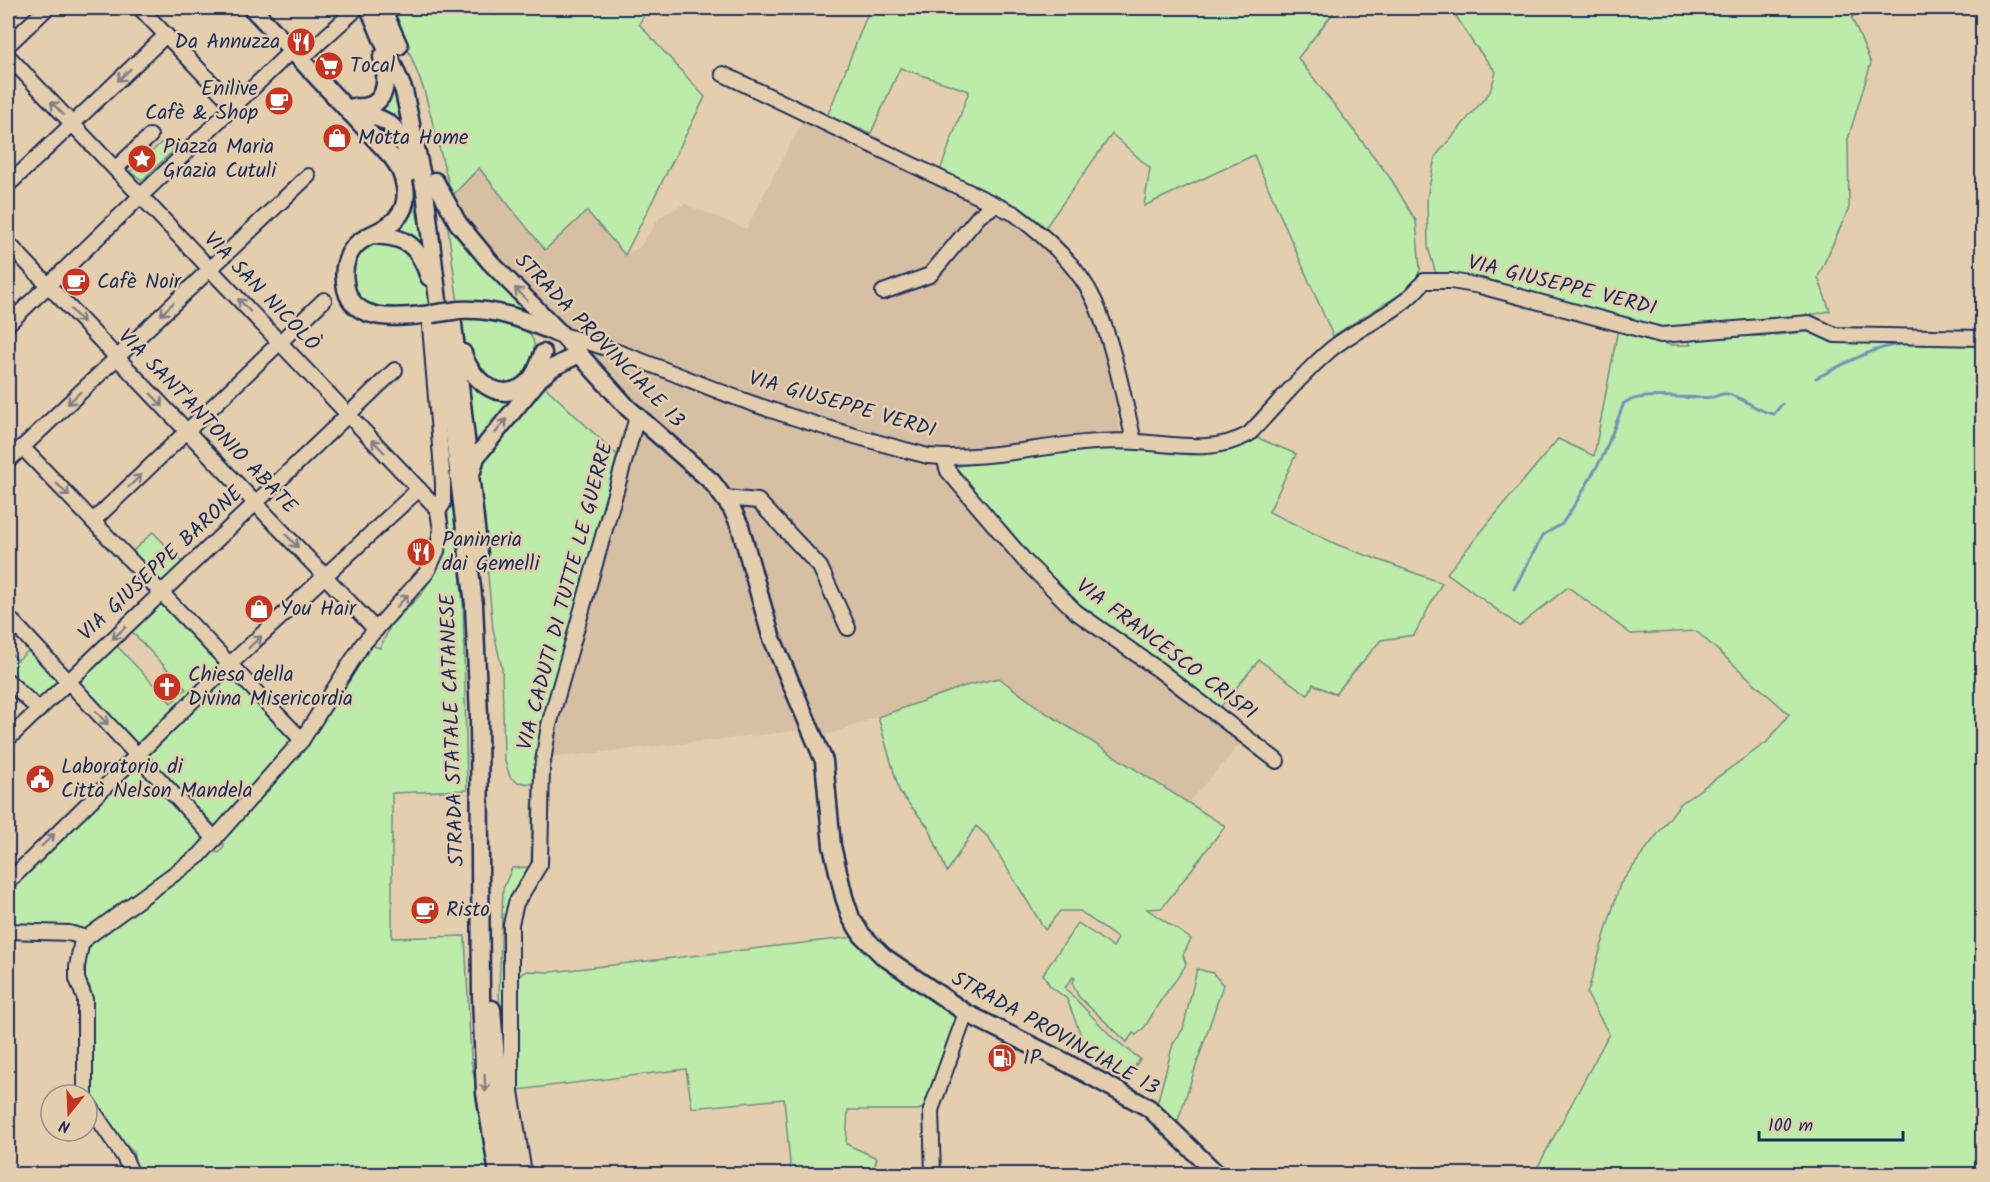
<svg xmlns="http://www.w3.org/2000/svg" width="1990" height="1182" font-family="Kalam,sans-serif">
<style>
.built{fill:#d7bfa3}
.green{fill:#bdebaa;stroke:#6c8d84;stroke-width:1.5}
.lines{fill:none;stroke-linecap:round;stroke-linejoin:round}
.stream{stroke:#7194b9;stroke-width:3}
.minor-casing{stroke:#1b2f5e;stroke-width:18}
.major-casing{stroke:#1b2f5e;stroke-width:21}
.minor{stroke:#e4cead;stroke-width:14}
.major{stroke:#e4cead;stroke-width:16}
.major-bridge-casing{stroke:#1b2f5e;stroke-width:21;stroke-linecap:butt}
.major-bridge{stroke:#e4cead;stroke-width:16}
.oneway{stroke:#807e86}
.labels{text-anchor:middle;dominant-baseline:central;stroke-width:5;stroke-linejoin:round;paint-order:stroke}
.poi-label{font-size:21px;fill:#1b2f5e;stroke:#e4cead;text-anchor:start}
.street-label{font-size:21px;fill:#1b2f5e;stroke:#e4cead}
</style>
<rect width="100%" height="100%" fill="#e4cead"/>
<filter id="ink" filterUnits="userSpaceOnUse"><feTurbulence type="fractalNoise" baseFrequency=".0167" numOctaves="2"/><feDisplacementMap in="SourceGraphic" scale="12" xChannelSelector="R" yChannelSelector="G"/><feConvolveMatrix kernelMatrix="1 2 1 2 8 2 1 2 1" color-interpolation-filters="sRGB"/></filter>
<g filter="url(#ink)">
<polygon class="built" points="803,120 1022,227 1075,281 1093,310 1107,356 1123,448 1056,450 954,466 1060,589 1219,709 1242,742 1189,802 1043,711 999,678 965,686 824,736 805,730 549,758 552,732 642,412 466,227 452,196 479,167 545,250 587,211 625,254 639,248 661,216 685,204 746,229"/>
<g class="green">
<polygon points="392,8 491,8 496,15 507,8 648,8 639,24 705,97 625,255 587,211 545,250 479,168 452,196 424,90"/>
<polygon points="870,8 1337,8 1298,58 1391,179 1416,221 1420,270 1412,287 1333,336 1254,155 1144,206 1150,168 1112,134 1045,228 1018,209 940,171 969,91 900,68 871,133 827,117"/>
<polygon points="1451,8 1859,8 1852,18 1871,63 1848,139 1849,208 1818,277 1830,311 1772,323 1687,325 1661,331 1577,306 1436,274 1428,247 1427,198 1435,157 1490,92 1496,72 1473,43"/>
<polygon points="391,82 405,136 365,110"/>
<polygon points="163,141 173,151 142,180 130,172"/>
<polygon points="411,184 425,254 388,232"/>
<path d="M447 220 542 321C514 307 489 305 458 304Z"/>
<polygon points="376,240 396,241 422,263 431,306 387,312 360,302 349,277 359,251"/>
<path d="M475 315C515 324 551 325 527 377L503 388 470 364 460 317Z"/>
<polygon points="1618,329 1670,345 1691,345 1689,341 1701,336 1766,336 1835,329 1982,333 1982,1174 1534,1174 1609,1034 1587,994 1620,884 1680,804 1767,742 1789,714 1696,631 1631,634 1568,587 1519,626 1447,573 1558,439 1594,456"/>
<polygon points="465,371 518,392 475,452"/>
<polygon points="541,383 617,455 539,743 536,857 505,954 503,1058 499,993 503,889 512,868 531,867 533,784 517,782 510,777 504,758 502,668 493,629 478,468"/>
<polygon points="1258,438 1296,454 1269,512 1338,545 1442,583 1414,635 1381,640 1335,694 1313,684 1308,695 1259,660 1219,709 1060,589 953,467 1056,450 1123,448 1213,454 1238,447"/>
<polygon points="446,486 452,486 463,604 467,790 392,793 392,938 465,936 471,1059 491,1174 138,1174 133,1152 111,1131 91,1096 87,1041 91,995 90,987 81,973 87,947 94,938 210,851 219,853 224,847 223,838 364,650 371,645 380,648 391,625 423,592 437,565 449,530"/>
<polygon points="153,532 183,563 163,583 133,551"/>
<polygon points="161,604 221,666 138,744 79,683 117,646 171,703 186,689 132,632"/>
<polygon points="8,651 18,660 28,651 58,682 38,701 8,673"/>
<polygon points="229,673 292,741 217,828 145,753"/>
<path d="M999 678 1043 711 1225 826 1162 908 1147 909 1191 939 1183 955 1186 964C1177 981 1165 992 1156 1008 1149 1019 1147 1027 1136 1035L1133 1033 1127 1042 1079 997 1072 983 1075 978 1073 977 1065 988 1113 1038 1140 1059 1125 1082 1090 1059 1067 999 1050 986 1043 974 1078 923 1113 947 1118 939 1080 911H1060L1045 930 988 837 976 826 947 872 929 828 900 793 878 717 965 686Z"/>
<polygon points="136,763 207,841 189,857 88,930 8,926 9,887"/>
<polygon points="855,937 879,962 956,1013 959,1021 927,1105 919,1110 848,1110 846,1144 877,1158 872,1174 791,1174 784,1099 692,1108 686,1069 518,1090 516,977 527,971 551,972"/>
<polygon points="1197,969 1213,973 1223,985 1177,1123 1157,1104 1173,1044 1183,1029"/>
</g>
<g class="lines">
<g class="stream">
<path d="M1816 378C1845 364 1879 343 1912 343"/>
<path d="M1514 589 1543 535 1562 524 1579 498 1604 454 1624 403C1643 391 1690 400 1713 397 1718 396 1721 393 1727 394 1744 397 1757 412 1774 414L1782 404"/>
</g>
<g class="minor-casing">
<g id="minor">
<polyline points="140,8 234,106"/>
<polyline points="8,45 47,8"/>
<polyline points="8,56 432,503 438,511 441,530 437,551 427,572 362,645 302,740 200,855 86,938 81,945 77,967 77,979 85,999 85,1095"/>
<polyline points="300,60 353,12 349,8"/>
<path d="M723 74 1015 214C1046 237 1079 266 1095 302 1114 346 1123 395 1134 441"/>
<polyline points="115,169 150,136"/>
<polyline points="8,185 166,35"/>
<polyline points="8,243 376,630"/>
<polyline points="883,292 930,275 979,216 995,205"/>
<polyline points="8,324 291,51"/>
<polyline points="430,326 443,482 443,504 438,511"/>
<path d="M562 335C626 351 686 380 748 402 807 423 867 440 928 456 998 462 1067 437 1137 442 1175 444 1214 454 1249 434 1275 407 1300 376 1329 351 1359 325 1400 314 1424 281H1451L1480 286 1661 335 1809 323 1835 335 1982 338"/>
<polyline points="22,447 302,740"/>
<polyline points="944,458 948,471 1024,560 1076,612 1159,670 1277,761"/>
<polyline points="8,461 308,176"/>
<polyline points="726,498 758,501 820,567 848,628"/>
<polyline points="93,521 324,300"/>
<polyline points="13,622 215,839"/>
<polyline points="8,681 39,710"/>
<polyline points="8,739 395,370"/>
<polyline points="8,882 229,665 419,489"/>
<polyline points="8,931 69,933 86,938"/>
<polyline points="87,1102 124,1157 132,1174"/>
<polyline points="524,1174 511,1091 511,924 516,903 540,864 542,768 549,725 637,417"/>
<polyline points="933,1174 931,1110 966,1013"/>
</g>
</g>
<g class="major-casing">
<g id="major">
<path d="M252 8 391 156C405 173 413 202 396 219 385 232 365 234 354 247 346 257 343 270 345 282 349 326 402 317 432 314"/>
<polyline points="369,8 404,91 425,191 474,605 479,716 481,996 485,1093 498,1174"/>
<polyline points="382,8 399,46"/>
<path d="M353 107C387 111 389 82 382 57"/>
<path d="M349 112C395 117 401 129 412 172"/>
<polyline points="435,181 458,223 490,262 562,335 628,408 712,482 732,509 740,526 771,636 824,761 832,846 844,897 851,918 862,935 883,956 966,1013 1065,1062 1149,1108 1217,1174"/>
<path d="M371 235C405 236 418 244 429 277"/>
<path d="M459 310C495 308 523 319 556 333"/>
<polyline points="453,324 479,554"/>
<path d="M463 353C472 383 505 408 531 379 537 372 540 362 543 353"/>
<polyline points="472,471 476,457 540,378 552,368 579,354"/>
<polyline points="492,1009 499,1095 511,1174"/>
</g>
</g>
<use href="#minor" class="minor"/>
<use href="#major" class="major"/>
<g class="major-bridge-casing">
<polyline id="major-bridge" points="432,314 459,310"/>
</g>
<use href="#major-bridge" class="major-bridge"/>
</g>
<defs><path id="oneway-shaft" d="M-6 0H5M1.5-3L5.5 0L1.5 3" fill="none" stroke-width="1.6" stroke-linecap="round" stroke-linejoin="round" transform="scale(1.5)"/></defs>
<g class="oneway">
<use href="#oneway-shaft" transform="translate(124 75) rotate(137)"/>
<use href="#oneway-shaft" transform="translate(57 108) rotate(-134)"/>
<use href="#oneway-shaft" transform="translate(521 294) rotate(-134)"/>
<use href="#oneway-shaft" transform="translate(244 305) rotate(-134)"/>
<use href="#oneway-shaft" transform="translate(167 309) rotate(136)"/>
<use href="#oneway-shaft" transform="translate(77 316) rotate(47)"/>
<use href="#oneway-shaft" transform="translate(74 398) rotate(136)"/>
<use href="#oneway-shaft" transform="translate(157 400) rotate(46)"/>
<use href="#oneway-shaft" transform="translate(501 426) rotate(-52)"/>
<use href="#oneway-shaft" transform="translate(378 446) rotate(-134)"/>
<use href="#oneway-shaft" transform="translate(135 481) rotate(-44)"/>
<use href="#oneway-shaft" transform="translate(63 490) rotate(46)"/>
<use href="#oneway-shaft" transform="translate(292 541) rotate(46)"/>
<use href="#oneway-shaft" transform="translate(402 601) rotate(-48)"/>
<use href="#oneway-shaft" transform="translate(119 633) rotate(137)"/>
<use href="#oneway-shaft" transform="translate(255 642) rotate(-43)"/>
<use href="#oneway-shaft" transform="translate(102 718) rotate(47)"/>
<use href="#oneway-shaft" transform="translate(48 840) rotate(-44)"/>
<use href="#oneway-shaft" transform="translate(485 1083) rotate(87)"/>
</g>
</g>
<defs>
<g id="restaurant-disc" transform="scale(1.5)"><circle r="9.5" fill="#c8321e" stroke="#e4cead"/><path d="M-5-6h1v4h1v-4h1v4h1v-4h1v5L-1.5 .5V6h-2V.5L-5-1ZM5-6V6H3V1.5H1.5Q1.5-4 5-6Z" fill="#fff"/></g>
<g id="supermarket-disc" transform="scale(1.5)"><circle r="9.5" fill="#c8321e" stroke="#e4cead"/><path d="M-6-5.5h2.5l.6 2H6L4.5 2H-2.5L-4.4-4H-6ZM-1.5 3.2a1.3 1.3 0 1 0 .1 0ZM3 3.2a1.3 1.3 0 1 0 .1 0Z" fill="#fff"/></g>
<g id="cafe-disc" transform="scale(1.5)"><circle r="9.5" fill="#c8321e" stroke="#e4cead"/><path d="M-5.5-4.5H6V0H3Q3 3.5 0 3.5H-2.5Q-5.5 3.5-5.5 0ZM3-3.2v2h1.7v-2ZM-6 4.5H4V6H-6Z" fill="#fff"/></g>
<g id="shop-disc" transform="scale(1.5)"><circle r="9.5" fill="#c8321e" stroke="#e4cead"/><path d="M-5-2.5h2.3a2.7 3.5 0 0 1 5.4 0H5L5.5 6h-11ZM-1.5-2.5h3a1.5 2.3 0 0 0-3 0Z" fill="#fff"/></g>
<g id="sight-disc" transform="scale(1.5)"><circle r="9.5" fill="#c8321e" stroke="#e4cead"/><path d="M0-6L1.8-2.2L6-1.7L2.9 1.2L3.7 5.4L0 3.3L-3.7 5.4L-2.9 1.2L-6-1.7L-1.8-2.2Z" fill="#fff"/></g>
<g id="church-disc" transform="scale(1.5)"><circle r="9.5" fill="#c8321e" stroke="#e4cead"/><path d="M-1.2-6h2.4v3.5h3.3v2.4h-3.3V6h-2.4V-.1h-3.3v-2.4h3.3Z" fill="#fff"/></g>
<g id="civic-disc" transform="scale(1.5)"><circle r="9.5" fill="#c8321e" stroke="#e4cead"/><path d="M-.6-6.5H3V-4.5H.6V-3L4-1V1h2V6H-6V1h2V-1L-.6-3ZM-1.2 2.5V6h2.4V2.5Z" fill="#fff"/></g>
<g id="fuel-disc" transform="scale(1.5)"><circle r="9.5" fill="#c8321e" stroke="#e4cead"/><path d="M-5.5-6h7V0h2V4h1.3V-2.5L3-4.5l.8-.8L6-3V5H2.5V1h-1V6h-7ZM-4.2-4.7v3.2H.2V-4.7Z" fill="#fff"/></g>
</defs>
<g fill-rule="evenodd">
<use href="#restaurant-disc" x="301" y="42"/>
<use href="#supermarket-disc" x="329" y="66"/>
<use href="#cafe-disc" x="279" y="101"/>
<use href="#shop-disc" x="337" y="138"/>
<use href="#sight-disc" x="142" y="159"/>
<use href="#cafe-disc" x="76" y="282"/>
<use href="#restaurant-disc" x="421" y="552"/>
<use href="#shop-disc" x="259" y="609"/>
<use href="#church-disc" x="167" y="687"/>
<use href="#civic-disc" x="40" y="779"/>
<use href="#cafe-disc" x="425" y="910"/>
<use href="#fuel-disc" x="1002" y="1058"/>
</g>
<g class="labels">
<g class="poi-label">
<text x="280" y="42" text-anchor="end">Da Annuzza</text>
<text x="350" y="66">Tocal</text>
<text x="258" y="89" text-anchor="end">Enilive<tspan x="258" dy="24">Cafè &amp; Shop</tspan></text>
<text x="358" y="138">Motta Home</text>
<text x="163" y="147">Piazza Maria<tspan x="163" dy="24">Grazia Cutuli</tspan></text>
<text x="97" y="282">Cafè Noir</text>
<text x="442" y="540">Panineria<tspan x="442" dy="24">dai Gemelli</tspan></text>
<text x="280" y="609">You Hair</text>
<text x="188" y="675">Chiesa della<tspan x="188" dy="24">Divina Misericordia</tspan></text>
<text x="61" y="767">Laboratorio di<tspan x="61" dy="24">Città Nelson Mandela</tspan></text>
<text x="446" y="910">Risto</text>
<text x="1023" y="1058">IP</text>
</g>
<g class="street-label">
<text transform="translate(1562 286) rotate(14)">VIA GIUSEPPE VERDI</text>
<text transform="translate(261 292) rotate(46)">VIA SAN NICOLÒ</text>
<text transform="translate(599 341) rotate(46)">STRADA PROVINCIALE 13</text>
<text transform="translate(842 405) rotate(16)">VIA GIUSEPPE VERDI</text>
<text transform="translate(207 422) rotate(46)">VIA SANT'ANTONIO ABATE</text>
<text transform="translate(161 564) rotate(-43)">VIA GIUSEPPE BARONE</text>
<text transform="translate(566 596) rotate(-75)">VIA CADUTI DI TUTTE LE GUERRE</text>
<text transform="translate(1166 650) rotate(37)">VIA FRANCESCO CRISPI</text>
<text transform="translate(453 730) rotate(-92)">STRADA STATALE CATANESE</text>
<text transform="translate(1055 1034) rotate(29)">STRADA PROVINCIALE 13</text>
</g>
</g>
<rect width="1990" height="1182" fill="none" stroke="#e4cead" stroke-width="30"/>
<rect x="15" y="15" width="1960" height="1152" fill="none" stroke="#1b2f5e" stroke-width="2" filter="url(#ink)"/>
<g transform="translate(69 1113) rotate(198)"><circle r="28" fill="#e4cead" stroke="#948e8d" stroke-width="1.5"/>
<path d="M0-4.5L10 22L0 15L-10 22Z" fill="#c8321e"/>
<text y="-9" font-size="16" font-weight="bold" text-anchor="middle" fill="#1b2f5e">N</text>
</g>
<path d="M1759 1131v9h144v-9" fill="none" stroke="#1b2f5e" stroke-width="3"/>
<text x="1768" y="1131" font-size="18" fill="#1b2f5e" stroke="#e4cead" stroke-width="4.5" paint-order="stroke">100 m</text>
</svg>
